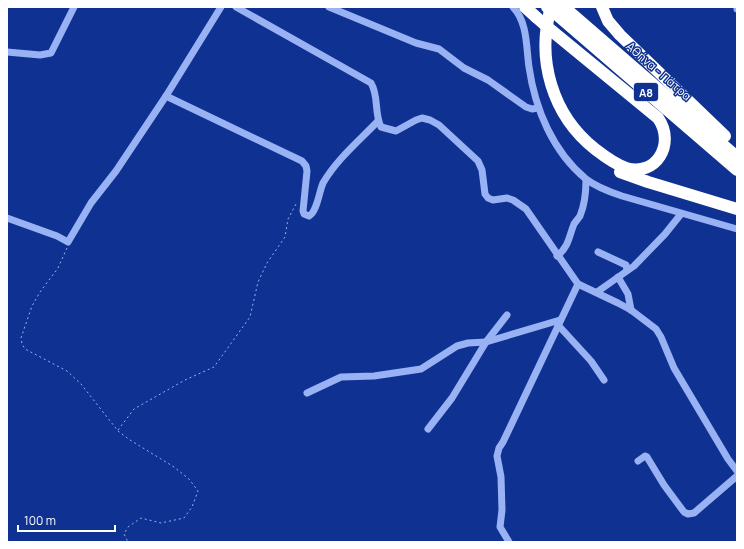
<svg xmlns="http://www.w3.org/2000/svg" width="744" height="549" font-family="Manrope,sans-serif">
<style>
.lines{fill:none;stroke-linecap:round;stroke-linejoin:round}
.path{stroke:#99b2f4;stroke-width:1;stroke-dasharray:2 3;stroke-linecap:butt}
.minor{stroke:#99b2f4;stroke-width:7}
.highway{stroke:#fff;stroke-width:12}
.highway-bridge{stroke:#fff;stroke-width:12}
.labels{text-anchor:middle;dominant-baseline:central;stroke-width:3;stroke-linejoin:round;paint-order:stroke}
.shield{fill:#0f3191;stroke:#b7c1de;stroke-width:1}
.shield-label{font-size:11px;font-weight:bold;fill:#fff}
.street-label{font-size:12px;fill:#fff;stroke:#0f3191}
</style>
<rect width="100%" height="100%" fill="#0f3191"/>
<g class="lines">
<g class="path">
<polyline points="67,248 58,268 40,292 32,306 21,338 22,344 25,349 67,371 81,384 118,431 130,440 174,467 189,479 198,491 192,507 184,518 161,523 141,518 128,527 124,534 128,542"/>
<polyline points="118,430 134,409 185,380 214,367 250,317 258,282 267,263 285,237 288,219 296,204"/>
</g>
<g class="minor">
<path d="M236 7 371 83C379 96 374 113 381 127L396 131 416 120 422 118 430 120 439 125 478 161 482 170 485 194 488 198 493 200 507 198 513 200 526 209 578 284 618 303 631 310 656 329 661 337 674 368 728 459 737 471"/>
<polyline points="329,7 416,43 439,49 464,68 488,80 526,107 532,109 538,108"/>
<path d="M513 7C528 23 526 47 529 67 535 109 553 152 586 179 596 187 610 192 622 196L737 229"/>
<polyline points="737,7 737,9"/>
<polyline points="7,52 40,55 51,53 74,7"/>
<path d="M166 96 302 161 306 166 307 171 303 211 304 214 309 216C317 212 319 192 323 183 337 159 359 141 378 121"/>
<polyline points="7,218 57,236 68,242 91,203 116,171 166,96 221,7"/>
<polyline points="598,252 626,265 627,270"/>
<path d="M557 256C569 247 569 236 574 224 576 221 578 219 580 216 585 204 586 192 586 180"/>
<polyline points="618,277 628,294 631,310"/>
<polyline points="597,292 634,266 665,234 681,214"/>
<polyline points="558,325 591,361 604,380"/>
<polyline points="307,393 341,377 374,376 421,369 457,346 468,343 486,342 560,320"/>
<polyline points="428,429 452,398 486,342 507,315"/>
<polyline points="638,461 645,456 647,457 664,485 684,512 688,514 694,513 737,476"/>
<polyline points="509,542 500,527 502,510 501,477 497,456 499,448 503,442 578,284"/>
</g>
<g class="highway">
<polyline points="525,7 536,17"/>
<path d="M551 7C536 59 552 115 595 149 604 156 615 164 626 168 656 177 676 144 658 118L552 31"/>
<polyline points="564,7 737,157"/>
<polyline points="602,7 608,21 620,35 725,136"/>
<polyline points="556,14 737,170"/>
<polyline points="620,172 648,182 737,209"/>
</g>
<g class="highway-bridge">
<polyline points="547,7 556,14"/>
<polyline points="536,17 552,31"/>
</g>
</g>
<g class="labels">
<rect class="shield" x="634" y="83" width="24" height="18" rx="3"/>
<g class="shield-label">
<text x="646" y="92">Α8</text>
</g>
<g class="street-label">
<text transform="translate(659 71) rotate(41)">Αθήνα - Πάτρα</text>
</g>
</g>
<rect width="744" height="549" fill="none" stroke="#ffffff" stroke-width="16"/>
<path d="M18 525v6h97v-6" fill="none" stroke="#ffffff" stroke-width="2"/>
<text x="24" y="525" font-size="12" fill="#ffffff" stroke="#0f3191" stroke-width="3" paint-order="stroke">100 m</text>
</svg>
